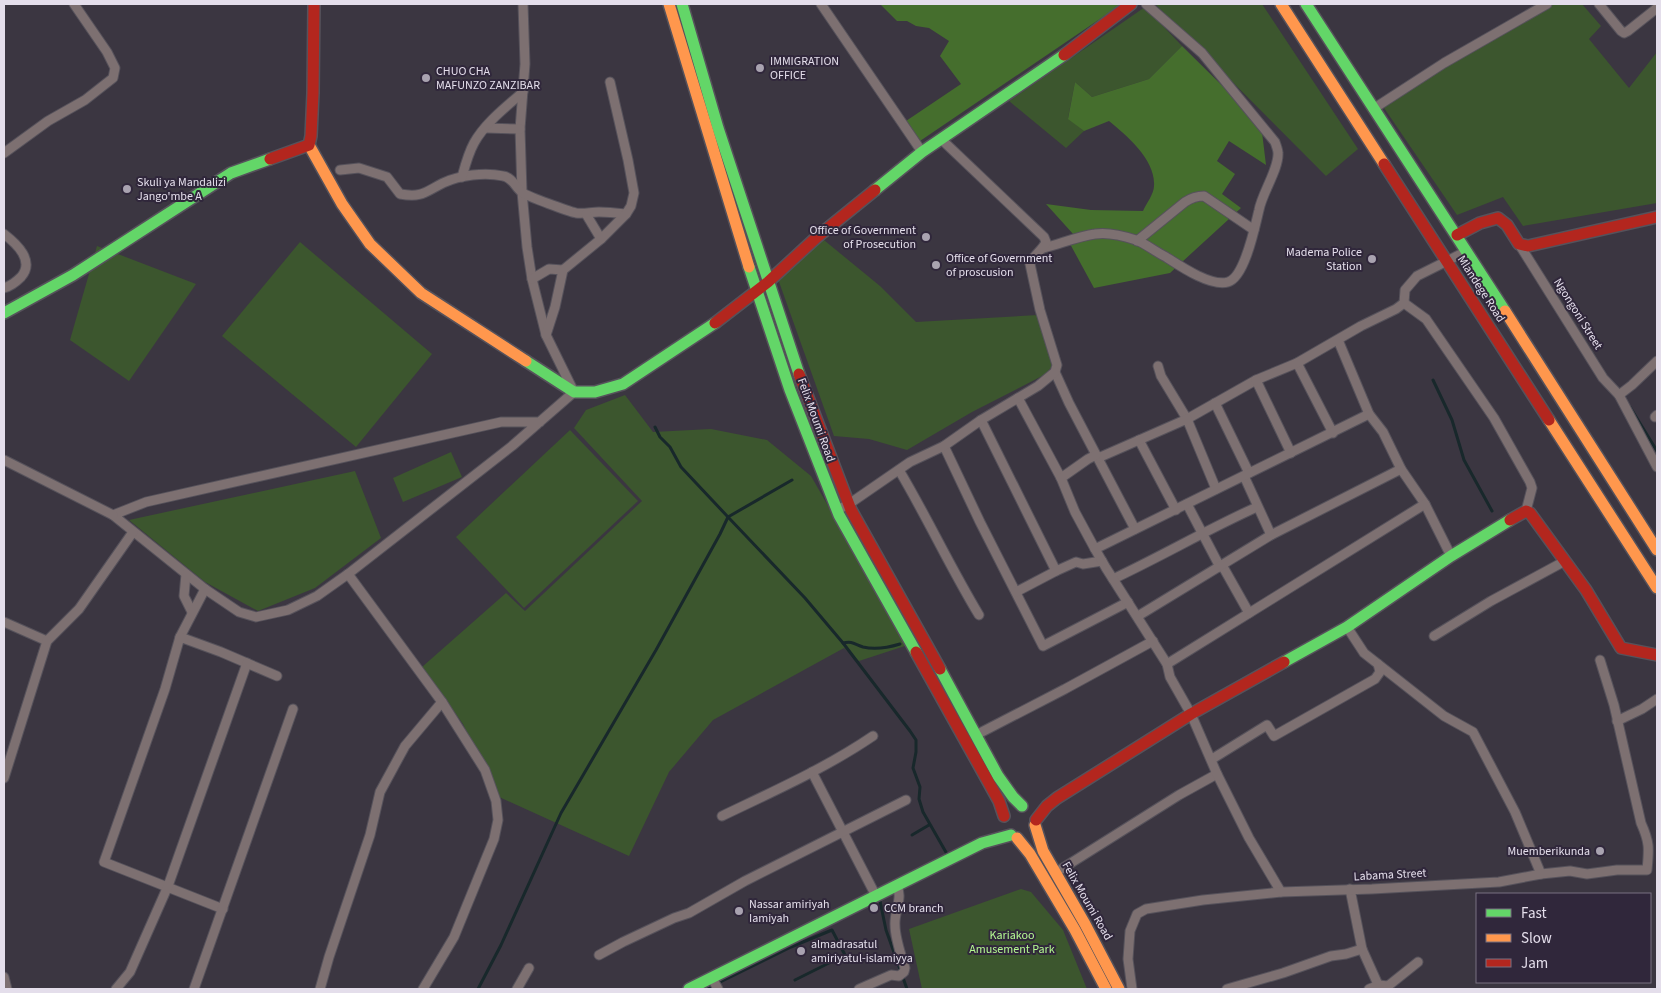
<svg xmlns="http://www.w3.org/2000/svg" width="1661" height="993" font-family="'Source Sans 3',sans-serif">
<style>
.green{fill:#3c562e}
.forest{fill:#456e2d}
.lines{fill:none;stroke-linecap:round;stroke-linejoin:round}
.stream{stroke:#18282b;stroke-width:3}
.street-casing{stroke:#56525b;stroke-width:11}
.fast-casing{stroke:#56525b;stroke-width:14}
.slow-casing{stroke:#56525b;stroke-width:14}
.jam-casing{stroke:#56525b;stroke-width:14}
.street{stroke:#7d7071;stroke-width:9}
.fast{stroke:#63d668;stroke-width:11}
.slow{stroke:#ff974d;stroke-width:11}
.jam{stroke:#b3261e;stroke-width:11}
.poi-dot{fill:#a9a3b0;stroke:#30273b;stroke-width:2}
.labels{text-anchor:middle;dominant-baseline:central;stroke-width:4;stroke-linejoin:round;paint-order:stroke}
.poi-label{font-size:12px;fill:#e4deeb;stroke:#30273b;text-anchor:start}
.street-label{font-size:12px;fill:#e4deeb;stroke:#30273b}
.park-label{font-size:12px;fill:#b5fa92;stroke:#30273b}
</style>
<rect width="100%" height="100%" fill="#3b3641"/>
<g class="green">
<polygon points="1155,4 1262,4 1358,149 1326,176"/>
<polygon points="1551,4 1582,4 1601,26 1589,39 1629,88 1657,52 1657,203 1523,226 1503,197 1457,215 1382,105"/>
<polygon points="1145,7 1182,46 1149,79 1092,97 1075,82 1068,118 1084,131 1066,148 1009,101"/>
<polygon points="819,236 880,286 916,322 1038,315 1054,364 1046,374 972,412 907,450 869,439 834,436 778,279"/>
<polygon points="300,242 432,354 356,447 222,336"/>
<polygon points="97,246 196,284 129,381 70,340"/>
<polygon points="625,395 653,432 711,429 767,440 811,476 908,645 859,661 844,648 713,720 669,772 629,856 497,796 463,724 422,667 506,593 525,611 642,501 574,428 586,410"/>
<polygon points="570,430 638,501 524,608 456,537"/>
<polygon points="451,452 462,477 403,502 393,478"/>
<polygon points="355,471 381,538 315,588 258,611 205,582 129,520"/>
<polygon points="1021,889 1031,892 1063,930 1087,989 922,989 909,929"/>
</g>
<g class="forest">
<polygon points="880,4 1122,4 920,141 906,121 961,84 940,56 949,41 929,28 916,26 907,21 897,21"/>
<path d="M1182 46 1261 124 1266 165 1229 141 1217 161 1235 174 1222 194 1241 208 1170 273 1094 288 1069 242 1074 235 1046 204 1091 210 1143 211C1146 204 1154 194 1154 186 1156 160 1127 136 1109 121L1084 131 1068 119 1075 82 1092 97 1149 79Z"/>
</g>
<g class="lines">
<g class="stream">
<polyline points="1433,380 1452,420 1464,460 1492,511"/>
<polyline points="1630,407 1657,451"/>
<polyline points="792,480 728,517 805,598 843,643 910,731 916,740 916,752 913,768 920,787 919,799 923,812 947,854"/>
<path d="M843 643C853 641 854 644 863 647 876 650 887 648 900 644"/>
<polyline points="912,835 929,825"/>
<polyline points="880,901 886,930 907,989"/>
<polyline points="478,989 501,945 561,813 656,650 720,534 728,517 681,467 670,447 660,437 655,427"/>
<polyline points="706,989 791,947 832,930 845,955 795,980"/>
</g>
<g class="street-casing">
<g id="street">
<polyline points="523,4 525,64 520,129 522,192 527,247 532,279 546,335 574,392 512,446 348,574 317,596 288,610 256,617 239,612 205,589 113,515 146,502 501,422 540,422"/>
<polyline points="821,4 922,152"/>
<polyline points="1599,4 1621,31 1624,33 1628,31 1657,8"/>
<polyline points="1373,109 1444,63 1547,4"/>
<polyline points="485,128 520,129"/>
<polyline points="4,153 48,121 85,100 113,78 115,68 107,52 74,4"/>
<path d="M340 170 359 168 387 177 400 194C422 198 425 192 443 183 460 175 485 172 503 176 514 178 515 188 523 193 529 197 568 211 576 213 584 214 591 212 599 212 608 212 617 213 626 214"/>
<path d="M462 177C465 166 468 154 474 143 485 123 506 107 523 92"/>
<polyline points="586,214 601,239"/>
<path d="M4 234C17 244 35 261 21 277 16 282 11 286 4 288"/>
<path d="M1137 241 1185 202C1191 198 1196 196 1204 196L1254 230"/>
<polyline points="1519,244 1603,378 1619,395 1657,467"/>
<path d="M1044 248C1060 244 1079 236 1095 234 1107 232 1124 236 1136 240 1146 244 1156 252 1166 257 1180 266 1211 287 1228 282 1245 277 1255 226 1259 210 1262 193 1279 169 1278 153 1278 150 1276 145 1275 142L1202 53 1146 4"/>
<polyline points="532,279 549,269 563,270"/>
<polyline points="1404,303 1426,319 1494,418 1530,482 1532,488 1526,511"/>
<polyline points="546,335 555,307 563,270 601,239 626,214 631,206 634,193 628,160 610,82"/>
<polyline points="1338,340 1369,414 1383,432 1401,469 1425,504 1451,556"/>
<polyline points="1297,363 1333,433"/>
<polyline points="1158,366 1161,376 1187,419 1256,380 1297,363 1361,326 1396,309 1404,303 1405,290 1417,276 1467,251"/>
<polyline points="1055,372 1069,403 1135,529"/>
<polyline points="1256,380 1291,453"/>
<polyline points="1619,395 1632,385 1657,361"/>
<polyline points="1018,398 1061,478"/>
<polyline points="1215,403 1249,473"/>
<polyline points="1655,417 1657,415"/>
<polyline points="981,420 1056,571"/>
<polyline points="1139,440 1176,510"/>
<polyline points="944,446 980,522 1043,646 1128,602"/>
<polyline points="1098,458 1187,419 1216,489"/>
<polyline points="4,460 113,515"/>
<path d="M899 470C927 517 950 567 979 615"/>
<polyline points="1244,476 1271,535"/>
<polyline points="1187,504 1220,567"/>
<path d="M837 510 849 504 910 462 944 446 981 420 1038 386 1055 372 1057 365 1040 310 1030 264C1033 255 1042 251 1046 242L1044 237 941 139"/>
<polyline points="1095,549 1075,512 1061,478 1088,459 1096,455"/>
<polyline points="1222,565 1249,613"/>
<polyline points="186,574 184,596 192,612"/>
<polyline points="348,574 442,702 485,770 496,801 498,820 494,839 454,937 423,989"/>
<path d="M1113 579C1162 556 1208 529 1257 507"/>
<polyline points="1016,592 1056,571 1076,562 1083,564 1102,561"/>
<polyline points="1138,616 1271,535 1401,469"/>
<polyline points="4,622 47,641"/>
<polyline points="1347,627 1364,653 1444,716 1473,732 1515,812 1541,874"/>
<polyline points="1434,636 1491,601 1565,561"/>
<polyline points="180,637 205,589"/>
<polyline points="1167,664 1425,504"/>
<polyline points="1617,721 1642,709 1657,699"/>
<polyline points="976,735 1065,689 1153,641"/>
<polyline points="1212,759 1267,725 1274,736 1375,679 1380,672 1378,664"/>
<polyline points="812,772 876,896"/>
<polyline points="4,778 47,641 79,609 133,532"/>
<path d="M722 816C774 791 826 768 873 736"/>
<polyline points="1055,873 1179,795 1217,774"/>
<polyline points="1350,889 1362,949 1380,989"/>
<polyline points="1281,892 1249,838 1217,774 1191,714 1170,677 1167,664 1106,568 1095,549 1369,414"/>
<polyline points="223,909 104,862 165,689 180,637 221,652 277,676"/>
<polyline points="599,955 623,942 674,918 689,913 745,881 906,800"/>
<polyline points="4,977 7,989"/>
<polyline points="712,978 718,989"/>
<polyline points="116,989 130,972 168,886 247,663"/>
<polyline points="194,989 293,709"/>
<polyline points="320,989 329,957 370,835 380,792 405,746 442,702"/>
<polyline points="517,989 529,968"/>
<path d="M859 989 891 975 899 976 904 972 905 968C901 955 895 938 895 925 894 912 903 898 897 886"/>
<path d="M1132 989 1128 959 1130 931 1137 914 1146 909 1203 900 1281 892 1372 889 1499 882 1541 874 1570 871 1587 874 1617 870H1647C1649 849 1650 843 1641 823L1614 705 1600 660"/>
<polyline points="1227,989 1283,973 1331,956 1346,954 1362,949"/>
<polyline points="1369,989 1379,985 1388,986 1418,962"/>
</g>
</g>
<g class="fast-casing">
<g id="fast">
<polyline points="682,4 718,128 799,374"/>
<polyline points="1306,4 1505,311"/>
<polyline points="875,190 922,152 1064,55"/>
<polyline points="749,267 790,390 839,515 916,652"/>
<polyline points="4,313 73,275 231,173 270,159"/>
<polyline points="526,361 574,392 595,392 623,384 715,323"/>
<polyline points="1284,662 1347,627 1451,556 1510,520"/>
<polyline points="940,669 998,776 1013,797 1022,806"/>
<polyline points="689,989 982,843 1011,835"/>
</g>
</g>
<g class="slow-casing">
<g id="slow">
<polyline points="669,4 749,267"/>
<polyline points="1281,4 1384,164"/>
<polyline points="309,145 342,204 370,244 421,293 526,361"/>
<polyline points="1505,311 1657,550"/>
<polyline points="1549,420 1657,588"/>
<polyline points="1035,825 1043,851 1085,924 1119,989"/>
<polyline points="1017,838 1030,854 1075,930 1106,989"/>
</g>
</g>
<g class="jam-casing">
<g id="jam">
<polyline points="1064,55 1131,4"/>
<polyline points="270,159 309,145 311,136 313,93 314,4"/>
<polyline points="1384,164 1549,420"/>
<polyline points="1457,235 1480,223 1498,218 1507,225 1519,244 1528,246 1657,217"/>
<polyline points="715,323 768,282 817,237 875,190"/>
<polyline points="799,374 851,510 940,669"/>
<polyline points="1510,520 1526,511 1530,513 1586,590 1621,648 1657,655"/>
<polyline points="916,652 999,801 1004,816"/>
<polyline points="1036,820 1047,806 1057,798 1191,714 1284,662"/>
</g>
</g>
<use href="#street" class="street"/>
<use href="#fast" class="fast"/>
<use href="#slow" class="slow"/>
<use href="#jam" class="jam"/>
</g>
<g class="poi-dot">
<circle cx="760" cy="68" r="5"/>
<circle cx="426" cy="78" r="5"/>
<circle cx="127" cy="189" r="5"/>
<circle cx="926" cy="237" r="5"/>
<circle cx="1372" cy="259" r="5"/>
<circle cx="936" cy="265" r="5"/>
<circle cx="1600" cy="851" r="5"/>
<circle cx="874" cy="908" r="5"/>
<circle cx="739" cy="911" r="5"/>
<circle cx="801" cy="951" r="5"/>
</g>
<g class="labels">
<g class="poi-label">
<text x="770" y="61">IMMIGRATION<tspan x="770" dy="14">OFFICE</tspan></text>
<text x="436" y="71">CHUO CHA<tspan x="436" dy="14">MAFUNZO ZANZIBAR</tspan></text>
<text x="137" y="182">Skuli ya Mandalizi<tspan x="137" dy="14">Jango'mbe A</tspan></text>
<text x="916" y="230" text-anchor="end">Office of Government<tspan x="916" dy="14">of Prosecution</tspan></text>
<text x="1362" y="252" text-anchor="end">Madema Police<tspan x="1362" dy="14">Station</tspan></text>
<text x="946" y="258">Office of Government<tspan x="946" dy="14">of proscusion</tspan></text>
<text x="1590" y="851" text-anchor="end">Muemberikunda</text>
<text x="749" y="904">Nassar amiriyah<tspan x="749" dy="14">Iamiyah</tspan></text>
<text x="884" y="908">CCM branch</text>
<text x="811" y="944">almadrasatul<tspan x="811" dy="14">amiriyatul-islamiyya</tspan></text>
</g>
<g class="street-label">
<text transform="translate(1481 289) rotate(57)">Mlandege Road</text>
<text transform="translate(1578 314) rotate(58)">Ngongoni Street</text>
<text transform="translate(816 420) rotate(70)">Felix Moumi Road</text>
<text transform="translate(1390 875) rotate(-3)">Labama Street</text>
<text transform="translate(1087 901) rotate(60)">Felix Moumi Road</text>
</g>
<g class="park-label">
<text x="1012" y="935">Kariakoo<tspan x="1012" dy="14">Amusement Park</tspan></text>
</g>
</g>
<rect width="1661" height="993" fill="none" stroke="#e4deeb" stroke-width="10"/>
<rect x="1476" y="893" width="175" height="90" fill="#30273b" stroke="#787081"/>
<rect x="1486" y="909" width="25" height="8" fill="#63d668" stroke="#787081"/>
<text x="1521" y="918" font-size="15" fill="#e4deeb">Fast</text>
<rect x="1486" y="934" width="25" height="8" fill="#ff974d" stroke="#787081"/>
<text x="1521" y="943" font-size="15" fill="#e4deeb">Slow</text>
<rect x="1486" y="959" width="25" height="8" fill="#b3261e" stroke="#787081"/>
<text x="1521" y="968" font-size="15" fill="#e4deeb">Jam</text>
</svg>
